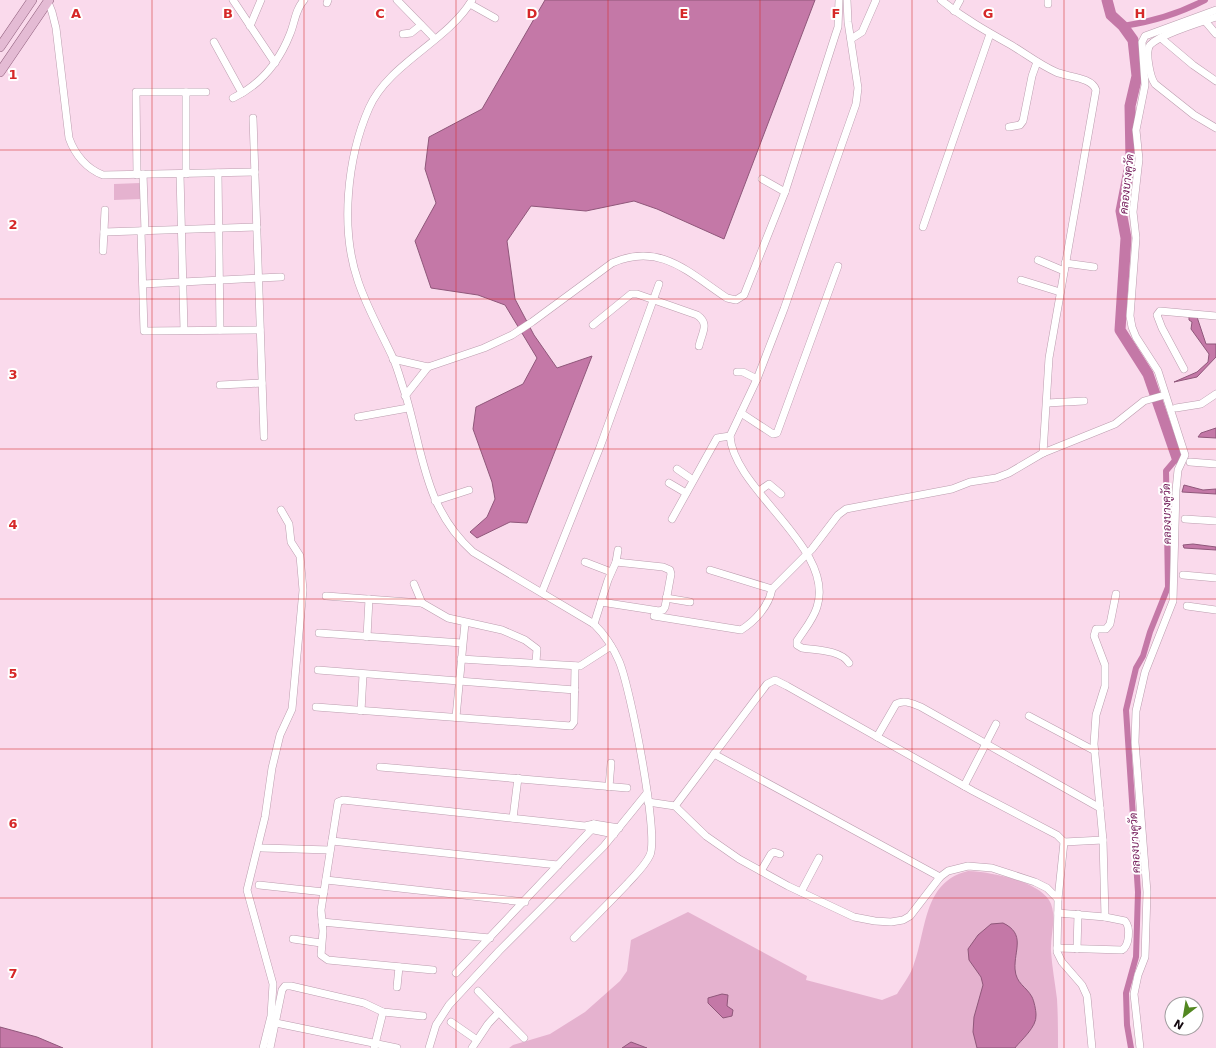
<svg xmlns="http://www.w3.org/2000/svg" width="1216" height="1048" font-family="'DejaVu Sans',Sarabun,sans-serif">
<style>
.green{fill:#e5b2cf}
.water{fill:#c478a7;stroke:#8f577a}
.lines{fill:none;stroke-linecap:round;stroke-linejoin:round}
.canal{stroke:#c478a7;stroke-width:6}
.river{stroke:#c478a7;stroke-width:11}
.minor-casing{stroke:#bb9dae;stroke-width:8}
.major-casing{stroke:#90607d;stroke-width:10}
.minor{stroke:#fff;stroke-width:7}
.major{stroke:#e4bbd4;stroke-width:9}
.grid{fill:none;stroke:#d62828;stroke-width:1;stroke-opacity:0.55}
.labels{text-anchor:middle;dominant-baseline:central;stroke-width:4;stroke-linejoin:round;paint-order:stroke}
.water-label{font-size:11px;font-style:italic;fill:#6f1354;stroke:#fff}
.grid-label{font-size:13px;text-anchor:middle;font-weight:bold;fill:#d62828;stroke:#fff;stroke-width:4;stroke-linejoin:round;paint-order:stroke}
</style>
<rect width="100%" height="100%" fill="#fadaec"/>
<g class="green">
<polygon points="140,183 141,199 114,200 114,184"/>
<path d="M968 871C990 872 1036 880 1049 900 1058 914 1050 936 1051 951 1052 967 1055 983 1057 999 1058 1015 1058 1032 1058 1048H509L513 1045 550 1034 585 1012 620 981 627 971 631 940 688 912 807 976 806 980 882 1000 897 994C902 986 909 977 913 967 927 932 922 882 968 871Z"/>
</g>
<g class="water">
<polygon points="545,0 815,0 724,239 657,209 634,201 586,211 531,206 507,241 515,299 534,335 557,368 592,356 527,523 510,522 477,538 470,532 487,517 495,499 492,482 473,429 476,407 523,384 537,358 505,305 478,295 431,288 415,241 436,203 425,169 429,137 482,109"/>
<polygon points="1189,316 1197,317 1206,344 1216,344 1216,357 1197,377 1174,382 1197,372 1208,362 1209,354 1191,329 1192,322 1189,320"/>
<polygon points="1216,428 1216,438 1198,437 1201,433"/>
<polygon points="1184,485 1203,490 1216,489 1216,494 1182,492"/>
<polygon points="1193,544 1216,547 1216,550 1184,548 1183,545"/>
<path d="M1003 923C1026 934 1014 950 1015 969 1016 984 1026 986 1032 997 1034 1001 1036 1010 1036 1015 1037 1027 1021 1040 1015 1048H977L973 1032 974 1017 983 985 981 977 969 960 968 949 978 935 991 924Z"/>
<polygon points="722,994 728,995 727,1006 733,1010 732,1016 723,1018 708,1003 708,998"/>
<polygon points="0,1027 37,1037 63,1048 0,1048"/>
<polygon points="631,1042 647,1048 622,1048"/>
</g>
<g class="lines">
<g class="canal">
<path d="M1123 26C1151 22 1180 13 1205 0"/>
<polyline points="1131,1048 1127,1025 1126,993 1136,957 1138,892 1126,710 1136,668 1143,656 1150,632 1168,587 1166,471 1177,458"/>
</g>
<polyline class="river" points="1107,0 1111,15 1123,26 1133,40 1137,76 1130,106 1131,160 1121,211 1126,238 1120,330 1148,374 1177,458"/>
<g class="minor-casing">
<g id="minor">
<polyline points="233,0 275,63"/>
<polyline points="397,0 435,39"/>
<path d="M472 0C448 41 388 64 369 108 347 158 340 229 358 281 367 308 381 332 393 358 398 369 401 382 405 393 423 452 424 508 473 552L594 624C605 635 613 647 619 661 630 686 659 834 650 855 645 866 635 875 627 884 610 902 592 920 574 938"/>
<path d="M847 0 848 22 858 88 856 104 784 309 757 379 730 436C734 491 836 548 817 607 813 620 804 630 797 641V645L802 648C816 650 841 650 849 663"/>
<path d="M941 0C963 18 986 31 1011 45 1026 54 1040 65 1056 72 1067 77 1092 77 1096 90L1049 358 1043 453"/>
<polyline points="1048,0 1048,4"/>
<path d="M48 2 52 12 56 28 69 138C75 155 87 169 103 175L255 172"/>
<polyline points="327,3 328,0"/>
<polyline points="470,4 495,18"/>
<polyline points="954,11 960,0"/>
<path d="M1216 17C1201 22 1160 34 1150 45 1145 52 1150 77 1155 84L1194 115 1216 128"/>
<polyline points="1205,21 1216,34"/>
<polyline points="250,26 261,0"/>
<polyline points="403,34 411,33 421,25"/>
<polyline points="1161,38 1193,65 1216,81"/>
<polyline points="851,39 862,32 876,0"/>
<polyline points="214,42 242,93"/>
<path d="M233 98C260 85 279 62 290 34 295 22 295 10 304 0"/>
<polyline points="253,118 264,437"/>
<polyline points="1009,127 1020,125 1023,121 1032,76 1037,62"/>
<polyline points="218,173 220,330"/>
<polyline points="143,174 145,231"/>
<polyline points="180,174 184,330"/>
<polyline points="186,174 186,92"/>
<polyline points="137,175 136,92 206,92"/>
<polyline points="762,179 785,192"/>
<polyline points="923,227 990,34"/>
<polyline points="141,231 144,331 260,330"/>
<polyline points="104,232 257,227"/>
<polyline points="103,251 105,210"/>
<polyline points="1038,260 1064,271"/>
<polyline points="1065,263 1094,267"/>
<polyline points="1021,280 1060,292"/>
<polyline points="143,284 281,277"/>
<path d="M593 325 631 294H637L697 315C710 324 702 332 699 346"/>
<path d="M393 359 428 367 484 348 512 335 532 322 612 263C660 242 688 272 727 298L736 300 744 295 785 192 835 36 838 27 839 0"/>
<polyline points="1184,369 1162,328 1157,315 1160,311 1216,316"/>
<polyline points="737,372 743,372 757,379"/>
<polyline points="220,385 262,383"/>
<polyline points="405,396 428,367"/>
<polyline points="1047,403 1084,401"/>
<polyline points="1176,408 1201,404 1216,394"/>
<polyline points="741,413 773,434 777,433 838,266"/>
<polyline points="358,417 408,408"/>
<polyline points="1190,462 1216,464"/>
<polyline points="677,469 693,480"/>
<polyline points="669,483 686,493"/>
<polyline points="759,491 769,484 781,494"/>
<polyline points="435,501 469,490"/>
<polyline points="672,519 717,438 730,436"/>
<polyline points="1185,519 1216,521"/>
<polyline points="585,562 611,572"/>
<polyline points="710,570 772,589"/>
<polyline points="1183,575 1216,578"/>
<polyline points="414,584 422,603"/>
<polyline points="542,592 600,447 659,284"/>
<polyline points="326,596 422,603 448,618 502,630 525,640 537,649 536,662"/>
<polyline points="666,598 690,602"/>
<polyline points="601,602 659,611 663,610 665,607 671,574 670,570 663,567 616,562"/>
<polyline points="1187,606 1216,610"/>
<path d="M654 616 741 630C755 621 769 606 772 589L812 549 838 515 846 509 952 489 970 482 996 478 1009 473 1043 453 1115 424 1144 401 1165 395"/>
<polyline points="594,624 608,580 616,562 618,550"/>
<polyline points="319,633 462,643"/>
<polyline points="367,637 369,599"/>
<polyline points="461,659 580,666 611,646"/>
<polyline points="318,670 575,690"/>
<polyline points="316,707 571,726 574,722 575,666"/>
<polyline points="361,711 363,675"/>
<polyline points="1029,716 1095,751"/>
<polyline points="456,717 465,623"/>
<path d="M877 737 896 704C904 699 913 704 921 707L1100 808"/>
<polyline points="714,754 940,877"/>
<polyline points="380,767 627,788"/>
<polyline points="964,786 996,724"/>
<polyline points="609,787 611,763"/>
<polyline points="648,802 675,806 706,836 739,859 788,886 854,917 875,921 891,922 903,920 910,916 940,877 948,871 968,866 992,868 1035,882 1047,888 1058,899 1057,952 1062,962 1082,985 1087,996 1092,1048"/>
<polyline points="675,806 767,684 775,680 787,686 973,791 1057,835 1064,842 1058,899"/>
<polyline points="513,818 518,778"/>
<polyline points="589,829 614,834"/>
<polyline points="332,841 558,865"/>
<polyline points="1064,842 1103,840"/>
<polyline points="262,848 330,850"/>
<polyline points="761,871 771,854 774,852 780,854"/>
<polyline points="326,880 525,902"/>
<polyline points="259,885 324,892"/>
<polyline points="801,892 819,858"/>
<polyline points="1105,917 1103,840 1094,744 1096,715 1105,686 1105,665 1094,636 1096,629 1106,629 1110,624 1116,594"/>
<polyline points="322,922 490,938"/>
<polyline points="293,939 321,943"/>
<path d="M1057 948 1122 950C1129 946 1131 928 1125 921L1105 917 1058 913"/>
<polyline points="1077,949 1078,914"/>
<polyline points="433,970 328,960 321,955 323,931 321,910 338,802 343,800 585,826 594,824 619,828"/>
<polyline points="456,973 591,830 594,824"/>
<polyline points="397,987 399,967"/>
<polyline points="478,991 524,1038"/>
<polyline points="451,1022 477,1040"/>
<polyline points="276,1023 397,1048"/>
<polyline points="263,1048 271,1016 273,984 247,890 265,817 272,768 280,735 292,709 303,590 300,556 291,542 289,524 281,510"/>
<polyline points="270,1048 282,990 285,986 291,986 364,1003 383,1012 423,1016"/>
<polyline points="374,1048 383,1012"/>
<polyline points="429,1048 436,1025 449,1005 499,951 604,846 647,793"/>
<polyline points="472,1048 488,1024 499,1012"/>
<polyline points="1140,1048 1134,994 1138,975 1145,957 1147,892 1135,742 1136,711 1145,672 1173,601 1176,490 1178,470 1185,455 1158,371 1136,337 1132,327 1130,316 1136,238 1133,212 1139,159 1136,130 1145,85 1142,42 1145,36 1216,10"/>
</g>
</g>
<g class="major-casing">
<g id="major">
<polyline points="0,47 32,0"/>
<polyline points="0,72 49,0"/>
</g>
</g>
<use href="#minor" class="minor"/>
<use href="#major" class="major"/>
</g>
<path class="grid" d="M152 0V1048M304 0V1048M456 0V1048M608 0V1048M760 0V1048M912 0V1048M1064 0V1048M0 150H1216M0 299H1216M0 449H1216M0 599H1216M0 749H1216M0 898H1216"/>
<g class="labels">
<g class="water-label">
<text transform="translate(1127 184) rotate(-84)">คลองบางคูวัด</text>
<text transform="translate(1167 514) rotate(-91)">คลองบางคูวัด</text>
<text transform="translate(1135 843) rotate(-93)">คลองบางคูวัด</text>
</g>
</g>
<g class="grid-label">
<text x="76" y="18">A</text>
<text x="228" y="18">B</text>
<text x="380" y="18">C</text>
<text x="532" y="18">D</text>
<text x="684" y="18">E</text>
<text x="836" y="18">F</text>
<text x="988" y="18">G</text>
<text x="1140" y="18">H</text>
<text x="13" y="79">1</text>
<text x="13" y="229">2</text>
<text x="13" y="379">3</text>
<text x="13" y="529">4</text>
<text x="13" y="678">5</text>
<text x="13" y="828">6</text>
<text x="13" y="978">7</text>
</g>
<g transform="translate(1184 1016) rotate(211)"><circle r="19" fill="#ffffff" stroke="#a19d9f"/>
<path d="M0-3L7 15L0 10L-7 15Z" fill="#528720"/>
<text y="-6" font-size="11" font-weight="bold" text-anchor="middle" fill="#140a10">N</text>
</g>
</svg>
